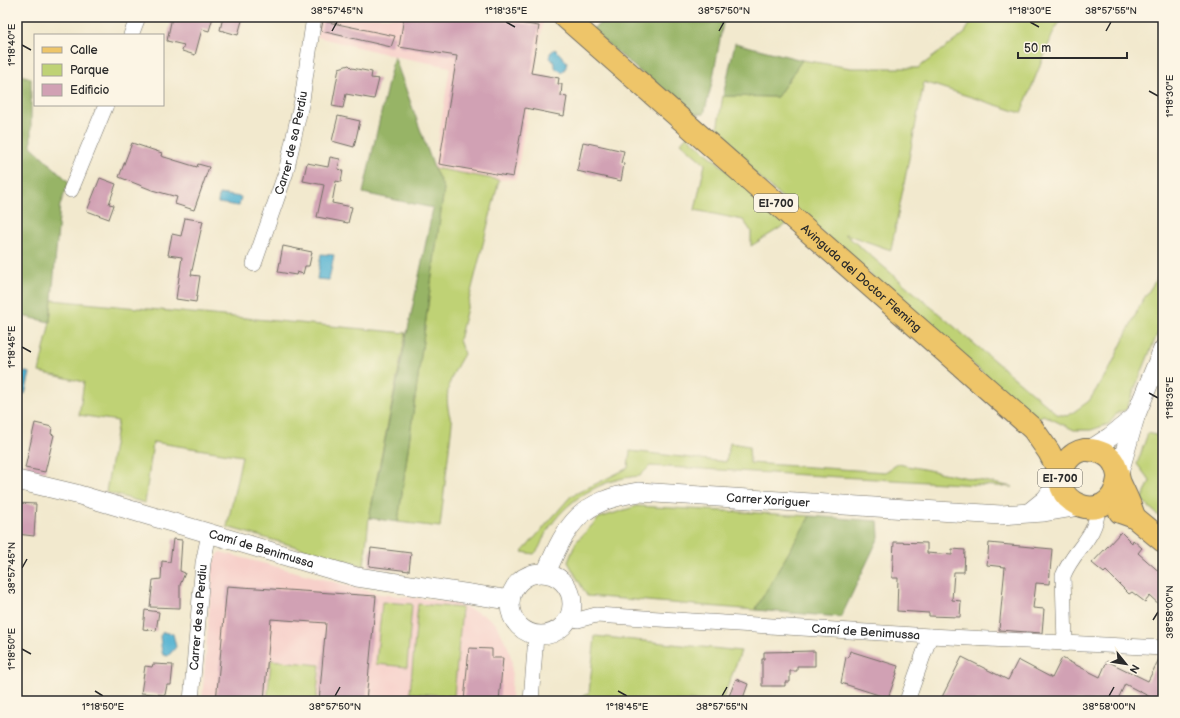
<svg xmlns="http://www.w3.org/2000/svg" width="1180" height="718" font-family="'Balsamiq Sans',sans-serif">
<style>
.built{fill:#f7d0ca}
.green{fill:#bfd275;stroke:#757e50}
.forest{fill:#97b466;stroke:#617048}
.water{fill:#54b3d2;stroke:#406f7e}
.building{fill:#d1a1b4}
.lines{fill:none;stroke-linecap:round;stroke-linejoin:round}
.minor-casing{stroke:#716e64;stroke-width:16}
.tertiary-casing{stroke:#716e64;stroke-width:20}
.primary-casing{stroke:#716e64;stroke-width:24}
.minor{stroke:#fff;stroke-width:15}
.tertiary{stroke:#fff;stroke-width:19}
.primary{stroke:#eec569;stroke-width:22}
.ticks{fill:none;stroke:#2b2b2b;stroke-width:1.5}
.labels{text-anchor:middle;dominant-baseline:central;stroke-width:3;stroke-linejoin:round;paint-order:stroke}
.shield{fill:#fcf5e5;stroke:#6a6863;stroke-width:1}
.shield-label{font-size:11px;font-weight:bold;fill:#2b2b2b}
.street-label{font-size:12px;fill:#2b2b2b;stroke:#fcf5e5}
.neatline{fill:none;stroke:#2b2b2b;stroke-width:1.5}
.ticks-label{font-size:10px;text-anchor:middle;fill:#2b2b2b}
</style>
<rect width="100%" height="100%" fill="#fcf5e5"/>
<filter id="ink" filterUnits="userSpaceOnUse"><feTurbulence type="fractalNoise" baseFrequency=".025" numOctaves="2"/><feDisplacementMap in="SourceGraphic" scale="8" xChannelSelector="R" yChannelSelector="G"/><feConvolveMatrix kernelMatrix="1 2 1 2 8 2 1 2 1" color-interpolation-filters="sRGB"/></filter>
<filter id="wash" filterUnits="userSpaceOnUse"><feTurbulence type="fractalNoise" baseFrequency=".012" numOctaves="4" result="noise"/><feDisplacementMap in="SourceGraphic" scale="16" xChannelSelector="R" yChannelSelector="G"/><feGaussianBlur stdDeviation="0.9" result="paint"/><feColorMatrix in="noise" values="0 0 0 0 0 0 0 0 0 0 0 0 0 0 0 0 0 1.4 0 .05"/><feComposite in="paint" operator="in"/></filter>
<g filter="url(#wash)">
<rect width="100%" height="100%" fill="#f2e9ce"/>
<g class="built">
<polygon points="320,17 544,17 516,179 499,180 434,168 450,67 394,56 317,37"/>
<polygon points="220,552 380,594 452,602 486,616 496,624 508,647 512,661 511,701 202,701 213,563"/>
</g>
<g class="green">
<polygon points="974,17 1063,17 1054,31 1021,113 924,82 891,250 845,234 1057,414 1068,416 1089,401 1111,366 1141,303 1163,269 1163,320 1126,410 1118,412 1109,424 1091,430 1074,430 1043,415 1037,420 722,145 717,130 723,96 777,97 802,60 851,68 918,68 964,34"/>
<polygon points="687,136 788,223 751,246 751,231 743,220 695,210 705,164 681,143"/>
<path d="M434 168 499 180 459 340 464 354C449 379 442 395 452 423L440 527 398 522 444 189Z"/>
<polygon points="52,300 406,333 369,518 364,566 227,527 242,456 153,442 145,503 106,492 118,421 79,415 84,382 39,372 50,322"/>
<polygon points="1148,433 1163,437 1163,520 1142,500 1150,481 1137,464"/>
<path d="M730 443 749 446 750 463 885 472 898 464 1013 487 650 466 640 476C602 478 565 500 546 533 541 541 541 548 534 554L522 552 571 496 628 468 630 451 726 462Z"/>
<polygon points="637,506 810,516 755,610 587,596 568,562 576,542 599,518"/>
<polygon points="382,602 412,604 407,667 376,664"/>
<polygon points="418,604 462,608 454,696 410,693"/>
<polygon points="595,636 741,651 722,701 574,701 589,693"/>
<polygon points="271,660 320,665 316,701 267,701"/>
</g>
<g class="forest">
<polygon points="609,17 724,17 712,83 704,114 690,114 591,30"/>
<polygon points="735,43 802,60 777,97 723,96"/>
<polygon points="394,56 434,168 444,189 398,522 369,518 433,208 363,193"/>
<polygon points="17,74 31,78 31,146 69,182 60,205 50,322 17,315"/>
<polygon points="810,516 878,521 879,537 841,617 755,610"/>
</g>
<g class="water">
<polygon points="555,49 567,62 566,67 563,72 556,69 553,61 550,58 550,53"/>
<polygon points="219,194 241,197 239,206 218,203"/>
<polygon points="321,254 334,255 329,280 317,279"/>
<polygon points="21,371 30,373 25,394 17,392"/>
<path d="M163 632 173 634 176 647 168 656 163 655C161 650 161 643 160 636Z"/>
</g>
<g id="blocks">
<g class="building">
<polygon points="172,17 213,17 209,31 202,29 195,55 182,51 184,45 167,41"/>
<polygon points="223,17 243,17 238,35 220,30"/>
<polygon points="404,17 478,17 539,26 531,73 559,78 558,84 562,84 561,96 567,97 564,116 525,108 513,177 439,164 457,56 399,47"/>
<polygon points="323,21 395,36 391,47 321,31"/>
<polygon points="349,65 352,68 372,72 371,78 379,79 374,99 346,94 343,108 332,106 339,68"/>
<polygon points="338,116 360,121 354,147 332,141"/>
<polygon points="583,142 624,151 621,163 624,164 621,181 577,171"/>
<polygon points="132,143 162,153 161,156 197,167 198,164 209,167 194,210 175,204 177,197 152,190 119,177"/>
<polygon points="330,157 340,159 338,169 343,170 341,182 336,181 332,203 352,207 348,223 317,217 324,185 303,181 307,163 328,167"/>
<polygon points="100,178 116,184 109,204 114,205 109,219 87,211"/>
<polygon points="185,218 203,221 191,275 200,276 196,302 176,299 182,257 168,255 172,234 181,236"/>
<polygon points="283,246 312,252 309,266 305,266 303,274 297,272 296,275 278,272"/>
<polygon points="35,423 52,427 51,434 54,435 45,472 25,468"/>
<polygon points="17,503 36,504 34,536 17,534"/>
<polygon points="1121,532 1132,543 1133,540 1142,548 1138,553 1163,575 1163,608 1150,596 1145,602 1132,592 1129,594 1106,571 1104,573 1092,563"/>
<polygon points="173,539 182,540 180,571 185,573 180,585 180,608 150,607 153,580 161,579 162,561 170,562"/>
<polygon points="894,542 927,543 927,553 952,555 952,549 965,550 964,572 954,572 952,600 961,601 960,617 929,616 929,613 897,611 898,578 892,578"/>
<polygon points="989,543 1052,549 1049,584 1036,583 1033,608 1044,609 1042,633 999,630 1005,567 987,565"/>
<polygon points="371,548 411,553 409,571 369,566"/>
<polygon points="227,586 376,596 366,701 319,701 326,623 271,619 264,701 216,701"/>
<polygon points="145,610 159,612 156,631 143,629"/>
<polygon points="469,648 492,649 492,658 503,658 499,701 464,701"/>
<polygon points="815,651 815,666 797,666 797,671 790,671 790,682 785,682 785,686 762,686 762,659 764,659 764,652"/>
<polygon points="850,651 898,666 896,673 897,673 888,698 841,683 846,657 848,658"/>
<polygon points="962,657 1008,680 1018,660 1052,678 1062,658 1100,677 1107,661 1148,681 1160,657 1163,657 1163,692 1158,701 1125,684 1117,701 940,701"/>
<polygon points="153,664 173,665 171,685 167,685 165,695 141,693 145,666 152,667"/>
<polygon points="736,679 748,684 742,701 727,701"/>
</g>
</g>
</g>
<g filter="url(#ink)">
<use href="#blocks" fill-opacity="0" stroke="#716e64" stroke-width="1"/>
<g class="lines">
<g class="minor-casing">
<g id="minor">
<polyline points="131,35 138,17"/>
<polyline points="71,190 106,105"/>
<path id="s1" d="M254 264 286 172 302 100 314 17"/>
<path id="s2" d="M570 616 578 620 596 615 930 636 1163 648"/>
<path d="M1065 644 1063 576C1074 548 1096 540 1098 507"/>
<path id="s3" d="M191 701 203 563 209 534"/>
<polyline points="531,701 536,636"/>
<polyline points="907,701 930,636"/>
</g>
</g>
<g class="tertiary-casing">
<g id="tertiary">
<polyline points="1090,450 1110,437 1135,417"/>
<polyline points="1118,476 1135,417 1163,349"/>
<path id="s4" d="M17 480 76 494 357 577 510 600"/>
<polyline points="1030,512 1046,499 1060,479"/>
<path id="s5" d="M546 573C568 521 581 501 639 492L1001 515 1044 512 1080 506"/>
<circle cx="541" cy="604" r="31"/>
</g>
</g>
<g class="primary-casing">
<g id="primary">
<path id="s6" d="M565 17 1033 429 1049 452 1061 475"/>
<path d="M1118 479C1110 534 1038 499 1067 461 1071 455 1078 451 1084 450 1098 449 1112 455 1116 468 1118 473 1118 478 1120 483 1125 494 1131 505 1134 517"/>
<polyline points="1120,512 1134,517 1163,541"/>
</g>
</g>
<use href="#minor" class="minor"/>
<use href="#tertiary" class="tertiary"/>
<use href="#primary" class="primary"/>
</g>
</g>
<path class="ticks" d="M506 22 515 27M1030 22 1039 27M332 31 337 22M719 31 724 22M1106 31 1111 22M22 45 31 50M1149 91 1158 96M22 347 31 352M1149 393 1158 398M22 568 27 559M1153 620 1158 612M22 649 31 654M95 691 103 696M618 691 627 696M335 696 340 687M722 696 727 687M1109 696 1114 687"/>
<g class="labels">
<g class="shield">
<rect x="754" y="194" width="44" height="18" rx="3"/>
<rect x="1038" y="469" width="44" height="18" rx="3"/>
</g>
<g class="shield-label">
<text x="776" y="203">EI-700</text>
<text x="1060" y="478">EI-700</text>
</g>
<g class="street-label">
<text stroke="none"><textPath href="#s1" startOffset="127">Carrer de sa Perdiu</textPath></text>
<text stroke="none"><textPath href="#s6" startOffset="395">Avinguda del Doctor Fleming</textPath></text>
<text stroke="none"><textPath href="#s5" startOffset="261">Carrer Xoriguer</textPath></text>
<text stroke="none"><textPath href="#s4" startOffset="254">Camí de Benimussa</textPath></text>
<text stroke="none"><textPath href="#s3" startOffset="84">Carrer de sa Perdiu</textPath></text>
<text stroke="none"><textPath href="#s2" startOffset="298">Camí de Benimussa</textPath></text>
</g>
</g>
<rect width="1180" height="718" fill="none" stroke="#fcf5e5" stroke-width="44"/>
<rect x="34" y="34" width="130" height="72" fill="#fcf5e5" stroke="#a8a49b"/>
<rect x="42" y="47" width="20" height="6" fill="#eec569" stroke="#a8a49b"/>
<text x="70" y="54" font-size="12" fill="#2b2b2b">Calle</text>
<rect x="42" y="64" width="20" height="12" fill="#bfd275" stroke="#a8a49b"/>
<text x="70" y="74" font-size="12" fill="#2b2b2b">Parque</text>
<rect x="42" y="84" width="20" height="12" fill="#d1a1b4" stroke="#a8a49b"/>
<text x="70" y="94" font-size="12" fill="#2b2b2b">Edificio</text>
<g transform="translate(1126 664) rotate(120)" stroke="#fcf5e5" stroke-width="3" paint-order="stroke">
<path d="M0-3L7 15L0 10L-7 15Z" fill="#2b2b2b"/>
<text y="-6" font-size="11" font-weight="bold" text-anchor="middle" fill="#2b2b2b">N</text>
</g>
<path d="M1018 52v6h109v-6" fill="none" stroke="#2b2b2b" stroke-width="2"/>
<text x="1024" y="52" font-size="12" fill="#2b2b2b" stroke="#fcf5e5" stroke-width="3" paint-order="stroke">50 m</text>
<rect x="22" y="22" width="1136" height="674" class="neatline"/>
<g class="ticks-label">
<text x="337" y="14">38°57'45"N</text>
<text x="506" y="14">1°18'35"E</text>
<text x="724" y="14">38°57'50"N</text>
<text x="1030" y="14">1°18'30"E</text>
<text x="1111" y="14">38°57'55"N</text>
<text transform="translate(11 45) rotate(-90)" y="4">1°18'40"E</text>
<text transform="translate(1169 96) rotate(-90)" y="4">1°18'30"E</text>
<text transform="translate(11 347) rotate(-90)" y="4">1°18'45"E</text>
<text transform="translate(1169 398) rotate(-90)" y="4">1°18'35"E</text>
<text transform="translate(11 568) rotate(-90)" y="4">38°57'45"N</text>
<text transform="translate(1169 612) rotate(-90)" y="4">38°58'00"N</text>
<text transform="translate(11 649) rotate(-90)" y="4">1°18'50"E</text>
<text x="103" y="710">1°18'50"E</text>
<text x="335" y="710">38°57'50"N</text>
<text x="627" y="710">1°18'45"E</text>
<text x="722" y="710">38°57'55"N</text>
<text x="1109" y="710">38°58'00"N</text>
</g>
</svg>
